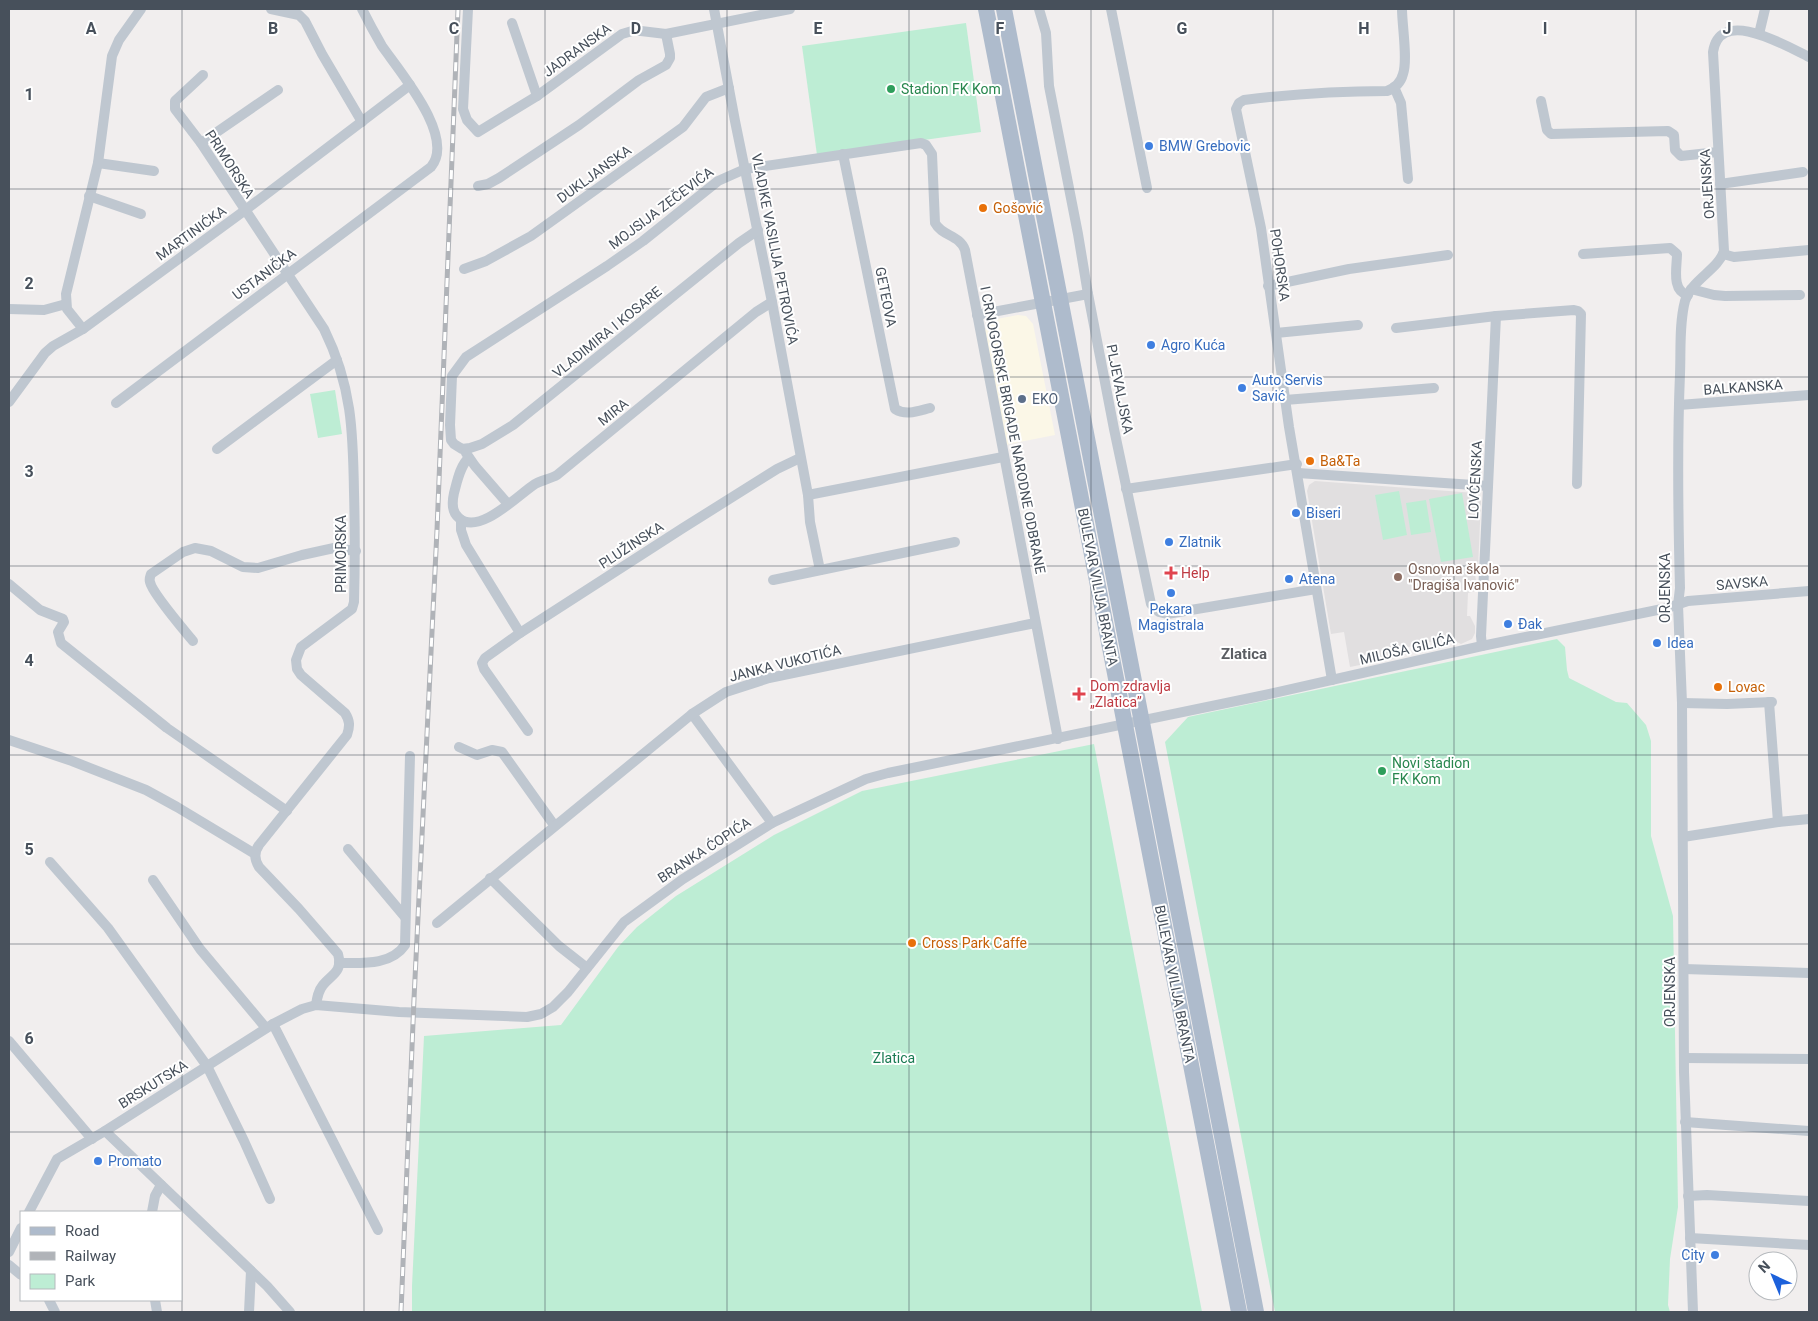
<svg xmlns="http://www.w3.org/2000/svg" width="1818" height="1321" font-family="Roboto,sans-serif">
<style>
.commercial{fill:#fbf7e7}
.education{fill:#e1dfe0}
.green{fill:#bdedd4}
.lines{fill:none;stroke-linecap:round;stroke-linejoin:round}
.minor{stroke:#bfc7d0;stroke-width:10}
.primary{stroke:#aebbcc;stroke-width:16}
.rail-casing{stroke:#b0b3b8;stroke-width:5}
.rail{stroke:#fff;stroke-width:3;stroke-dasharray:9;stroke-linecap:butt}
.grid{fill:none;stroke:#47505b;stroke-width:1;stroke-opacity:0.55}
.leisure-dot{fill:#2e9e5b;stroke:#fff;stroke-width:2}
.shop-dot{fill:#3f7fe0;stroke:#fff;stroke-width:2}
.food-dot{fill:#e8710a;stroke:#fff;stroke-width:2}
.service-dot{fill:#5c6f8a;stroke:#fff;stroke-width:2}
.health-dot{fill:#e0444e;stroke:#fff;stroke-width:2}
.education-dot{fill:#8d6e63;stroke:#fff;stroke-width:2}
.labels{text-anchor:middle;dominant-baseline:central;stroke-width:4;stroke-linejoin:round;paint-order:stroke}
.street-label{font-size:14px;fill:#47505b;stroke:#fff}
.leisure-label{font-size:14px;fill:#27864d;stroke:#fff;text-anchor:start}
.shop-label{font-size:14px;fill:#366cbe;stroke:#fff;text-anchor:start}
.food-label{font-size:14px;fill:#c56008;stroke:#fff;text-anchor:start}
.service-label{font-size:14px;fill:#4e5e75;stroke:#fff;text-anchor:start}
.education-label{font-size:14px;fill:#785e54;stroke:#fff;text-anchor:start}
.health-label{font-size:14px;fill:#be3a42;stroke:#fff;text-anchor:start}
.park-label{font-size:14px;fill:#197a52;stroke:#fff}
.neighbourhood-label{font-size:15px;font-weight:bold;fill:#5b5e63;stroke:#fff}
.grid-label{font-size:16px;text-anchor:middle;font-weight:bold;fill:#47505b;stroke:#fff;stroke-width:4;stroke-linejoin:round;paint-order:stroke}
</style>
<rect width="100%" height="100%" fill="#f1eeee"/>
<polygon class="commercial" points="1018,315 1026,316 1033,324 1055,435 1005,445 984,332 991,320"/>
<polygon class="education" points="1315,481 1475,493 1479,495 1481,501 1478,568 1474,569 1477,586 1475,591 1468,593 1467,616 1470,616 1475,626 1475,633 1472,639 1461,644 1457,642 1453,637 1404,648 1403,653 1399,657 1350,667 1344,632 1331,634 1307,491 1309,485"/>
<g class="green">
<polygon points="966,23 981,132 817,155 802,46"/>
<polygon points="335,390 342,434 318,438 310,394"/>
<polygon points="1399,491 1407,535 1383,540 1375,495"/>
<polygon points="1462,493 1473,557 1441,562 1429,499"/>
<polygon points="1426,500 1431,532 1411,535 1406,503"/>
<polygon points="1557,639 1565,647 1567,670 1569,678 1616,702 1627,703 1646,725 1651,741 1651,836 1673,916 1678,1207 1670,1259 1668,1305 1670,1312 1275,1312 1165,742 1188,717"/>
<polygon points="1094,744 1202,1312 412,1312 412,1286 424,1036 561,1025 618,947 637,927 676,896 774,835 862,791"/>
</g>
<g class="lines">
<g class="minor">
<polyline points="141,9 119,40 112,56 98,163 66,294 67,309 83,329 244,211 410,85"/>
<polyline points="271,9 299,15 305,21 322,54 362,122"/>
<polyline points="468,9 463,109 467,120 478,132 537,96 622,34 632,31 641,31 666,34 790,9"/>
<polyline points="714,9 735,121 772,302 808,495 810,522 820,570"/>
<polyline points="1039,9 1046,33 1049,86 1078,234 1088,294 1114,429 1151,604 1159,612 1167,614 1316,589"/>
<polyline points="1111,9 1147,188"/>
<polyline points="512,23 537,96"/>
<polyline points="1759,34 1765,9"/>
<path d="M203 75 175 101V109L201 143 324 329C352 386 353 431 354 492 355 529 355 566 354 602L352 609 301 647 296 660 297 669 301 675 345 713C350 721 350 726 347 735L259 845C254 852 254 859 259 867L299 909 338 954C343 972 332 974 323 985 318 991 317 998 316 1005"/>
<polyline points="1394,87 1401,103 1408,179"/>
<polyline points="1541,101 1547,130 1551,134 1668,131 1674,135 1675,150 1681,156 1718,152"/>
<polyline points="201,143 278,90"/>
<path d="M843 154 895 409C906 416 918 411 930 408"/>
<polyline points="98,163 154,171"/>
<polyline points="1720,184 1803,172"/>
<polyline points="478,186 488,184 499,178 579,125 639,80 666,65 670,58 670,54 666,34"/>
<polyline points="89,196 141,214"/>
<path d="M758 230 739 243 513 425 482 444 470 448 462 449 454 444 451 440 450 425 452 376 466 357 607 266 643 241 718 181 745 169 921 143 926 145 932 154 935 223C942 236 960 235 965 250L1058 739"/>
<path d="M1583 254 1670 248 1677 254C1677 267 1671 291 1688 295"/>
<polyline points="1723,254 1734,257 1809,250"/>
<polyline points="464,269 486,261 531,236 683,127 706,97 729,88"/>
<polyline points="1268,286 1349,269 1448,255"/>
<polyline points="1691,289 1714,295 1725,296 1800,295"/>
<polyline points="9,309 44,310 66,304"/>
<polyline points="977,315 1088,294"/>
<polyline points="1396,328 1496,316 1574,310 1578,311 1581,314 1577,484"/>
<polyline points="1276,333 1358,325"/>
<polyline points="1285,400 1434,388"/>
<polyline points="9,402 45,353 53,346 83,329"/>
<path d="M116 403 431 167C456 137 400 72 382 46 375 34 368 21 362 9"/>
<polyline points="1679,405 1809,395"/>
<polyline points="217,449 337,360"/>
<polyline points="466,453 475,466 508,504"/>
<path d="M469 458C460 465 457 482 454 493 452 502 451 512 459 518 479 536 518 495 535 484 542 480 550 479 557 475L756 312 772 302"/>
<polyline points="1298,473 1488,486"/>
<polyline points="1126,489 1297,464"/>
<polyline points="808,495 1003,457"/>
<polyline points="461,520 461,530 466,545 520,633"/>
<polyline points="773,580 955,542"/>
<polyline points="9,584 40,610 63,619 64,622 58,632 61,643 167,728 287,811"/>
<path d="M193 641C184 630 152 593 150 582 149 579 150 577 151 574L183 552 195 548 211 551 243 567 258 568 302 555 334 548 356 551"/>
<polyline points="1482,646 1481,636 1496,316"/>
<path d="M1332 680 1289 427 1261 228 1236 109 1239 103 1244 100C1292 94 1339 91 1387 91 1395 88 1401 82 1403 74 1408 60 1402 25 1402 9"/>
<polyline points="1769,702 1778,822"/>
<polyline points="1682,703 1727,704 1772,702"/>
<polyline points="692,714 772,823"/>
<polyline points="528,731 484,669 482,663 485,658 520,633 683,528 777,469 800,458"/>
<polyline points="9,740 72,761 146,790 177,807 255,854"/>
<polyline points="459,747 477,755 492,750 502,752 554,825"/>
<polyline points="1683,837 1778,822 1809,819"/>
<polyline points="348,849 405,917"/>
<polyline points="50,862 108,928 207,1066 244,1141 270,1199"/>
<polyline points="490,878 559,946 587,968"/>
<polyline points="153,880 200,949 266,1028"/>
<polyline points="437,923 692,714 726,692 769,678 1035,623"/>
<path d="M339 963C361 963 391 966 405 945L410 756"/>
<polyline points="1684,969 1809,973"/>
<polyline points="273,1024 378,1230"/>
<polyline points="9,1041 92,1139"/>
<polyline points="1684,1058 1809,1059"/>
<polyline points="1685,1122 1809,1131"/>
<polyline points="105,1131 267,1286 290,1312"/>
<polyline points="1688,1196 1707,1195 1809,1201"/>
<polyline points="29,1212 57,1159 105,1131 273,1024 302,1009 316,1005 399,1012 527,1017 541,1014 553,1007 568,992 624,922 683,879 772,823 866,779 888,773 1265,695 1482,646 1667,608 1688,601 1809,591"/>
<polyline points="152,1212 155,1196 161,1185"/>
<polyline points="1690,1238 1809,1245"/>
<polyline points="9,1252 21,1228"/>
<polyline points="9,1265 21,1275"/>
<polyline points="49,1300 55,1312"/>
<polyline points="155,1300 157,1312"/>
<polyline points="249,1312 251,1271"/>
<path d="M1693 1312 1684 1072 1682 703 1678 605 1680 588C1678 516 1677 445 1680 374 1681 350 1679 324 1685 301 1692 279 1718 270 1724 251L1713 52C1720 6 1786 46 1809 57"/>
</g>
<g class="primary">
<polyline points="986,9 1239,1312"/>
<polyline points="1004,9 1256,1312"/>
</g>
<g class="rail-casing">
<polyline id="rail" points="401,1312 414,999 437,530 458,9"/>
</g>
<use href="#rail" class="rail"/>
</g>
<path class="grid" d="M182 9V1312M364 9V1312M545 9V1312M727 9V1312M909 9V1312M1091 9V1312M1273 9V1312M1454 9V1312M1636 9V1312M9 189H1809M9 377H1809M9 566H1809M9 755H1809M9 944H1809M9 1132H1809"/>
<g class="leisure-dot">
<circle cx="891" cy="89" r="5"/>
<circle cx="1382" cy="771" r="5"/>
</g>
<g class="shop-dot">
<circle cx="1149" cy="146" r="5"/>
<circle cx="1151" cy="345" r="5"/>
<circle cx="1242" cy="388" r="5"/>
<circle cx="1296" cy="513" r="5"/>
<circle cx="1169" cy="542" r="5"/>
<circle cx="1289" cy="579" r="5"/>
<circle cx="1171" cy="593" r="5"/>
<circle cx="1508" cy="624" r="5"/>
<circle cx="1657" cy="643" r="5"/>
<circle cx="98" cy="1161" r="5"/>
<circle cx="1715" cy="1255" r="5"/>
</g>
<g class="food-dot">
<circle cx="983" cy="208" r="5"/>
<circle cx="1310" cy="461" r="5"/>
<circle cx="1718" cy="687" r="5"/>
<circle cx="912" cy="943" r="5"/>
</g>
<circle class="service-dot" cx="1022" cy="399" r="5"/>
<g class="health-dot">
<path d="M1168.5 565.5h5v5h5v5h-5v5h-5v-5h-5v-5h5z"/>
<path d="M1076.5 686.5h5v5h5v5h-5v5h-5v-5h-5v-5h5z"/>
</g>
<circle class="education-dot" cx="1398" cy="577" r="5"/>
<g class="labels">
<g class="street-label">
<text transform="translate(577 50) rotate(-36)">JADRANSKA</text>
<text transform="translate(230 164) rotate(57)">PRIMORSKA</text>
<text transform="translate(594 174) rotate(-36)">DUKLJANSKA</text>
<text transform="translate(1707 184) rotate(-94)">ORJENSKA</text>
<text transform="translate(661 208) rotate(-37)">MOJSIJA ZEČEVIĆA</text>
<text transform="translate(191 233) rotate(-36)">MARTINIĆKA</text>
<text transform="translate(775 249) rotate(79)">VLADIKE VASILIJA PETROVIĆA</text>
<text transform="translate(1280 265) rotate(82)">POHORSKA</text>
<text transform="translate(264 274) rotate(-37)">USTANIČKA</text>
<text transform="translate(886 297) rotate(79)">GETEOVA</text>
<text transform="translate(607 332) rotate(-39)">VLADIMIRA I KOSARE</text>
<text transform="translate(1743 387) rotate(-4)">BALKANSKA</text>
<text transform="translate(1120 389) rotate(79)">PLJEVALJSKA</text>
<text transform="translate(613 412) rotate(-39)">MIRA</text>
<text transform="translate(1013 430) rotate(79)">I CRNOGORSKE BRIGADE NARODNE ODBRANE</text>
<text transform="translate(1475 480) rotate(-87)">LOVĆENSKA</text>
<text transform="translate(631 545) rotate(-33)">PLUŽINSKA</text>
<text transform="translate(341 554) rotate(-90)">PRIMORSKA</text>
<text transform="translate(1742 583) rotate(-5)">SAVSKA</text>
<text transform="translate(1098 587) rotate(79)">BULEVAR VILIJA BRANTA</text>
<text transform="translate(1665 588) rotate(-90)">ORJENSKA</text>
<text transform="translate(1407 649) rotate(-13)">MILOŠA GILIĆA</text>
<text transform="translate(785 663) rotate(-14)">JANKA VUKOTIĆA</text>
<text transform="translate(704 850) rotate(-33)">BRANKA ĆOPIĆA</text>
<text transform="translate(1175 984) rotate(79)">BULEVAR VILIJA BRANTA</text>
<text transform="translate(1670 992) rotate(-90)">ORJENSKA</text>
<text transform="translate(153 1084) rotate(-32)">BRSKUTSKA</text>
</g>
<g class="leisure-label">
<text x="901" y="89">Stadion FK Kom</text>
<text x="1392" y="763">Novi stadion<tspan x="1392" dy="16">FK Kom</tspan></text>
</g>
<g class="shop-label">
<text x="1159" y="146">BMW Grebovic</text>
<text x="1161" y="345">Agro Kuća</text>
<text x="1252" y="380">Auto Servis<tspan x="1252" dy="16">Savić</tspan></text>
<text x="1306" y="513">Biseri</text>
<text x="1179" y="542">Zlatnik</text>
<text x="1299" y="579">Atena</text>
<text x="1171" y="609" text-anchor="middle">Pekara<tspan x="1171" dy="16">Magistrala</tspan></text>
<text x="1518" y="624">Đak</text>
<text x="1667" y="643">Idea</text>
<text x="108" y="1161">Promato</text>
<text x="1705" y="1255" text-anchor="end">City</text>
</g>
<g class="food-label">
<text x="993" y="208">Gošović</text>
<text x="1320" y="461">Ba&amp;Ta</text>
<text x="1728" y="687">Lovac</text>
<text x="922" y="943">Cross Park Caffe</text>
</g>
<g class="service-label">
<text x="1032" y="399">EKO</text>
</g>
<g class="education-label">
<text x="1408" y="569">Osnovna škola<tspan x="1408" dy="16">"Dragiša Ivanović"</tspan></text>
</g>
<g class="health-label">
<text x="1181" y="573">Help</text>
<text x="1090" y="686">Dom zdravlja<tspan x="1090" dy="16">„Zlatica”</tspan></text>
</g>
<g class="park-label">
<text x="894" y="1058">Zlatica</text>
</g>
<g class="neighbourhood-label">
<text x="1244" y="654">Zlatica</text>
</g>
</g>
<g class="grid-label">
<text x="91" y="34">A</text>
<text x="273" y="34">B</text>
<text x="454" y="34">C</text>
<text x="636" y="34">D</text>
<text x="818" y="34">E</text>
<text x="1000" y="34">F</text>
<text x="1182" y="34">G</text>
<text x="1364" y="34">H</text>
<text x="1545" y="34">I</text>
<text x="1727" y="34">J</text>
<text x="29" y="100">1</text>
<text x="29" y="289">2</text>
<text x="29" y="477">3</text>
<text x="29" y="666">4</text>
<text x="29" y="855">5</text>
<text x="29" y="1044">6</text>
</g>
<rect width="1818" height="1321" fill="none" stroke="#47505b" stroke-width="20"/>
<rect x="20" y="1211" width="162" height="90" fill="#ffffff" stroke="#b5b9bd"/>
<rect x="30" y="1227" width="25" height="8" fill="#aebbcc" stroke="#b5b9bd"/>
<text x="65" y="1236" font-size="15" fill="#47505b">Road</text>
<rect x="30" y="1252" width="25" height="8" fill="#b0b3b8" stroke="#b5b9bd"/>
<text x="65" y="1261" font-size="15" fill="#47505b">Railway</text>
<rect x="30" y="1274" width="25" height="15" fill="#bdedd4" stroke="#b5b9bd"/>
<text x="65" y="1286" font-size="15" fill="#47505b">Park</text>
<g transform="translate(1773 1276) rotate(316)"><circle r="24" fill="#ffffff" stroke="#b5b9bd"/>
<path d="M0-4L9 19L0 12L-9 19Z" fill="#1d61db"/>
<text y="-8" font-size="14" font-weight="bold" text-anchor="middle" fill="#47505b">N</text>
</g>
</svg>
